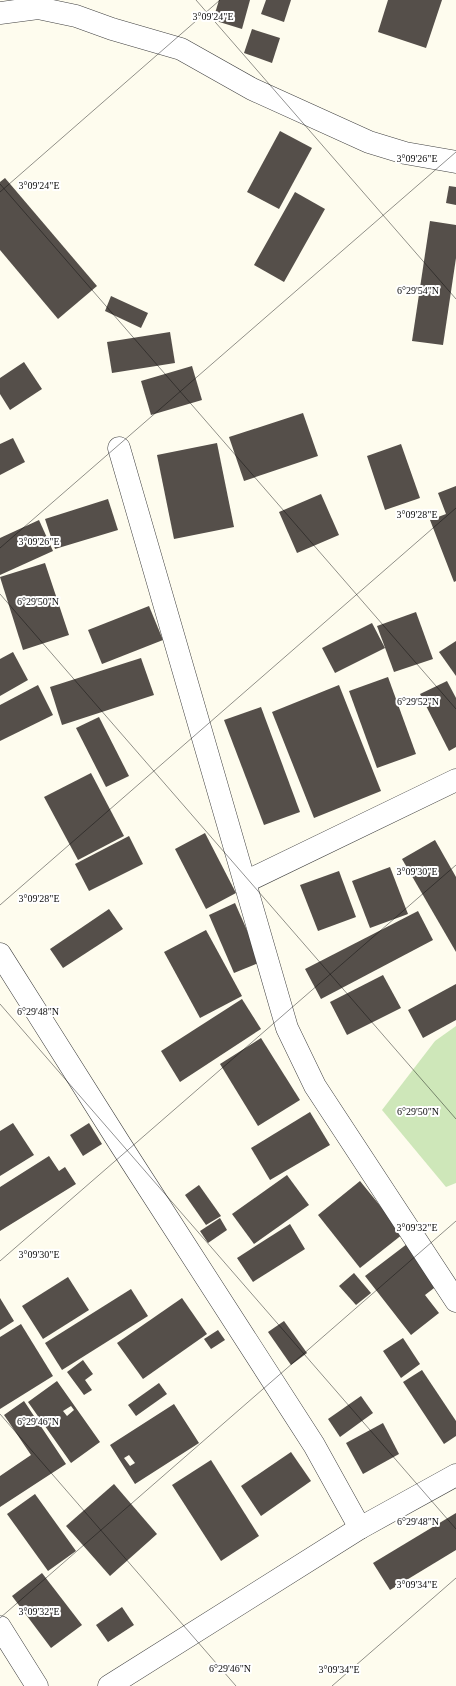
<svg xmlns="http://www.w3.org/2000/svg" width="456" height="1686" font-family="'Times New Roman',serif">
<style>
.grass{fill:#cee7b9}
.building{fill:#554f4a;fill-rule:evenodd}
.lines{fill:none;stroke-linecap:round;stroke-linejoin:round}
.minor-casing{stroke:#404040;stroke-width:23}
.minor{stroke:#fff;stroke-width:22}
.ticks{fill:none;stroke:#0d0d0d;stroke-width:1;stroke-opacity:0.45}
.ticks-label{font-size:10px;text-anchor:middle;fill:#0d0d0d;stroke:#fff;stroke-width:4;stroke-linejoin:round;paint-order:stroke}
</style>
<rect width="100%" height="100%" fill="#fefcee"/>
<polygon class="grass" points="456,1026 456,1183 446,1187 382,1110 435,1041"/>
<g class="building">
<polygon points="219,0 250,0 242,29 213,20"/>
<polygon points="266,0 291,0 284,22 261,14"/>
<polygon points="388,0 442,0 426,48 378,32"/>
<polygon points="252,29 280,38 272,63 244,53"/>
<polygon points="280,131 312,148 279,209 247,192"/>
<polygon points="5,178 97,286 58,319 0,250 0,182"/>
<polygon points="449,186 456,187 456,205 446,203"/>
<polygon points="295,192 325,209 284,282 254,265"/>
<polygon points="430,221 456,225 456,258 443,345 412,341"/>
<polygon points="111,296 148,313 141,328 105,311"/>
<polygon points="170,332 175,363 112,373 107,342"/>
<polygon points="24,362 42,389 10,410 0,394 0,378"/>
<polygon points="192,366 202,400 151,415 141,381"/>
<polygon points="303,413 318,456 244,481 229,437"/>
<polygon points="13,438 25,462 0,475 0,444"/>
<polygon points="217,443 234,527 174,539 157,455"/>
<polygon points="401,444 420,498 385,510 367,456"/>
<polygon points="456,486 456,581 454,582 430,520 446,514 438,493"/>
<polygon points="321,494 339,535 297,553 279,512"/>
<polygon points="108,499 118,530 55,549 45,519"/>
<polygon points="39,520 53,551 0,575 0,538"/>
<polygon points="45,563 69,635 23,650 0,577"/>
<polygon points="149,606 163,640 102,664 88,630"/>
<polygon points="416,612 433,659 394,672 377,626"/>
<polygon points="372,623 385,648 335,673 322,648"/>
<polygon points="456,641 456,676 439,652"/>
<polygon points="13,652 28,680 0,696 0,659"/>
<polygon points="141,658 154,695 62,725 50,687"/>
<polygon points="388,677 416,754 377,768 349,691"/>
<polygon points="447,681 456,698 456,747 449,751 420,694"/>
<polygon points="38,685 53,715 0,741 0,705"/>
<polygon points="339,685 381,791 314,818 272,712"/>
<polygon points="261,707 300,812 264,825 224,720"/>
<polygon points="99,717 129,776 106,787 76,728"/>
<polygon points="91,773 124,836 78,860 44,797"/>
<polygon points="205,833 236,893 206,909 175,849"/>
<polygon points="129,836 143,864 89,891 75,864"/>
<polygon points="435,840 456,877 456,952 402,859"/>
<polygon points="390,867 408,914 370,928 352,881"/>
<polygon points="339,871 356,917 318,931 300,885"/>
<polygon points="235,903 261,962 234,973 209,915"/>
<polygon points="109,909 123,929 63,968 50,949"/>
<polygon points="418,911 433,940 321,999 305,969"/>
<polygon points="206,930 242,996 200,1018 164,952"/>
<polygon points="383,975 401,1008 347,1035 330,1002"/>
<polygon points="456,984 456,1020 423,1038 408,1010"/>
<polygon points="242,999 261,1029 180,1082 161,1051"/>
<polygon points="261,1038 300,1100 258,1126 220,1064"/>
<polygon points="310,1112 330,1145 270,1180 251,1148"/>
<polygon points="13,1123 34,1155 0,1176 0,1131"/>
<polygon points="89,1123 102,1144 83,1156 70,1135"/>
<polygon points="49,1156 59,1171 65,1167 76,1184 0,1231 0,1187"/>
<polygon points="287,1175 309,1205 254,1244 232,1214"/>
<polygon points="360,1181 403,1234 360,1268 318,1215"/>
<polygon points="199,1185 221,1216 206,1225 185,1195"/>
<polygon points="220,1218 227,1230 208,1243 200,1231"/>
<polygon points="290,1224 305,1249 253,1282 237,1258"/>
<polygon points="407,1244 438,1285 425,1295 439,1313 411,1335 365,1276"/>
<polygon points="354,1273 371,1293 356,1305 339,1286"/>
<polygon points="68,1277 89,1310 43,1339 22,1306"/>
<polygon points="131,1289 148,1316 62,1370 45,1343"/>
<polygon points="0,1298 14,1321 0,1330"/>
<polygon points="182,1298 207,1334 143,1379 117,1343"/>
<polygon points="284,1321 307,1353 291,1365 268,1332"/>
<polygon points="21,1324 53,1376 0,1409 0,1337"/>
<polygon points="218,1330 225,1340 211,1349 204,1339"/>
<polygon points="403,1338 420,1364 401,1378 383,1351"/>
<polygon points="83,1360 93,1374 85,1380 92,1390 84,1395 67,1372"/>
<polygon points="422,1370 456,1421 456,1436 444,1444 403,1382"/>
<path d="M57 1381 100 1442 71 1463 28 1402ZM71 1406 74 1410 67 1416 63 1411Z"/>
<polygon points="159,1383 167,1394 136,1416 128,1405"/>
<polygon points="361,1396 373,1413 340,1437 328,1419"/>
<polygon points="24,1401 66,1464 0,1507 0,1476 31,1455 4,1415"/>
<path d="M174 1404 199 1443 135 1484 110 1445ZM129 1455 135 1463 130 1466 124 1458Z"/>
<polygon points="383,1423 399,1454 363,1474 346,1443"/>
<polygon points="291,1452 311,1481 261,1516 241,1486"/>
<polygon points="211,1460 259,1536 221,1561 172,1485"/>
<polygon points="114,1484 157,1534 110,1576 66,1526"/>
<polygon points="35,1494 76,1551 48,1571 7,1514"/>
<polygon points="456,1513 456,1550 390,1590 373,1563"/>
<polygon points="42,1573 82,1625 51,1648 12,1596"/>
<polygon points="122,1607 134,1625 108,1642 96,1625"/>
</g>
<g class="lines">
<g class="minor-casing">
<g id="minor">
<polyline points="0,13 38,8 76,16 112,29 181,49 252,89 369,142 405,153 456,162"/>
<polyline points="119,448 287,1028 315,1086 456,1301"/>
<polyline points="245,882 456,780"/>
<polyline points="0,954 120,1144 314,1445 360,1528"/>
<polyline points="0,1627 37,1686"/>
<polyline points="109,1686 360,1528 456,1475"/>
</g>
</g>
<use href="#minor" class="minor"/>
</g>
<path class="ticks" d="M196 0 456 299M0 184 456 709M0 192 220 0M0 548 456 152M0 594 456 1119M0 905 456 508M0 1004 456 1529M0 1261 456 865M0 1414 236 1686M0 1618 456 1221M332 1686 456 1578"/>
<g class="ticks-label">
<text x="213" y="20">3°09'24"E</text>
<text x="417" y="162">3°09'26"E</text>
<text x="39" y="189">3°09'24"E</text>
<text x="418" y="294">6°29'54"N</text>
<text x="417" y="518">3°09'28"E</text>
<text x="39" y="545">3°09'26"E</text>
<text x="38" y="605">6°29'50"N</text>
<text x="418" y="705">6°29'52"N</text>
<text x="417" y="875">3°09'30"E</text>
<text x="39" y="902">3°09'28"E</text>
<text x="38" y="1015">6°29'48"N</text>
<text x="418" y="1115">6°29'50"N</text>
<text x="417" y="1231">3°09'32"E</text>
<text x="39" y="1258">3°09'30"E</text>
<text x="38" y="1425">6°29'46"N</text>
<text x="418" y="1525">6°29'48"N</text>
<text x="417" y="1588">3°09'34"E</text>
<text x="39" y="1615">3°09'32"E</text>
<text x="230" y="1672">6°29'46"N</text>
<text x="339" y="1673">3°09'34"E</text>
</g>
</svg>
